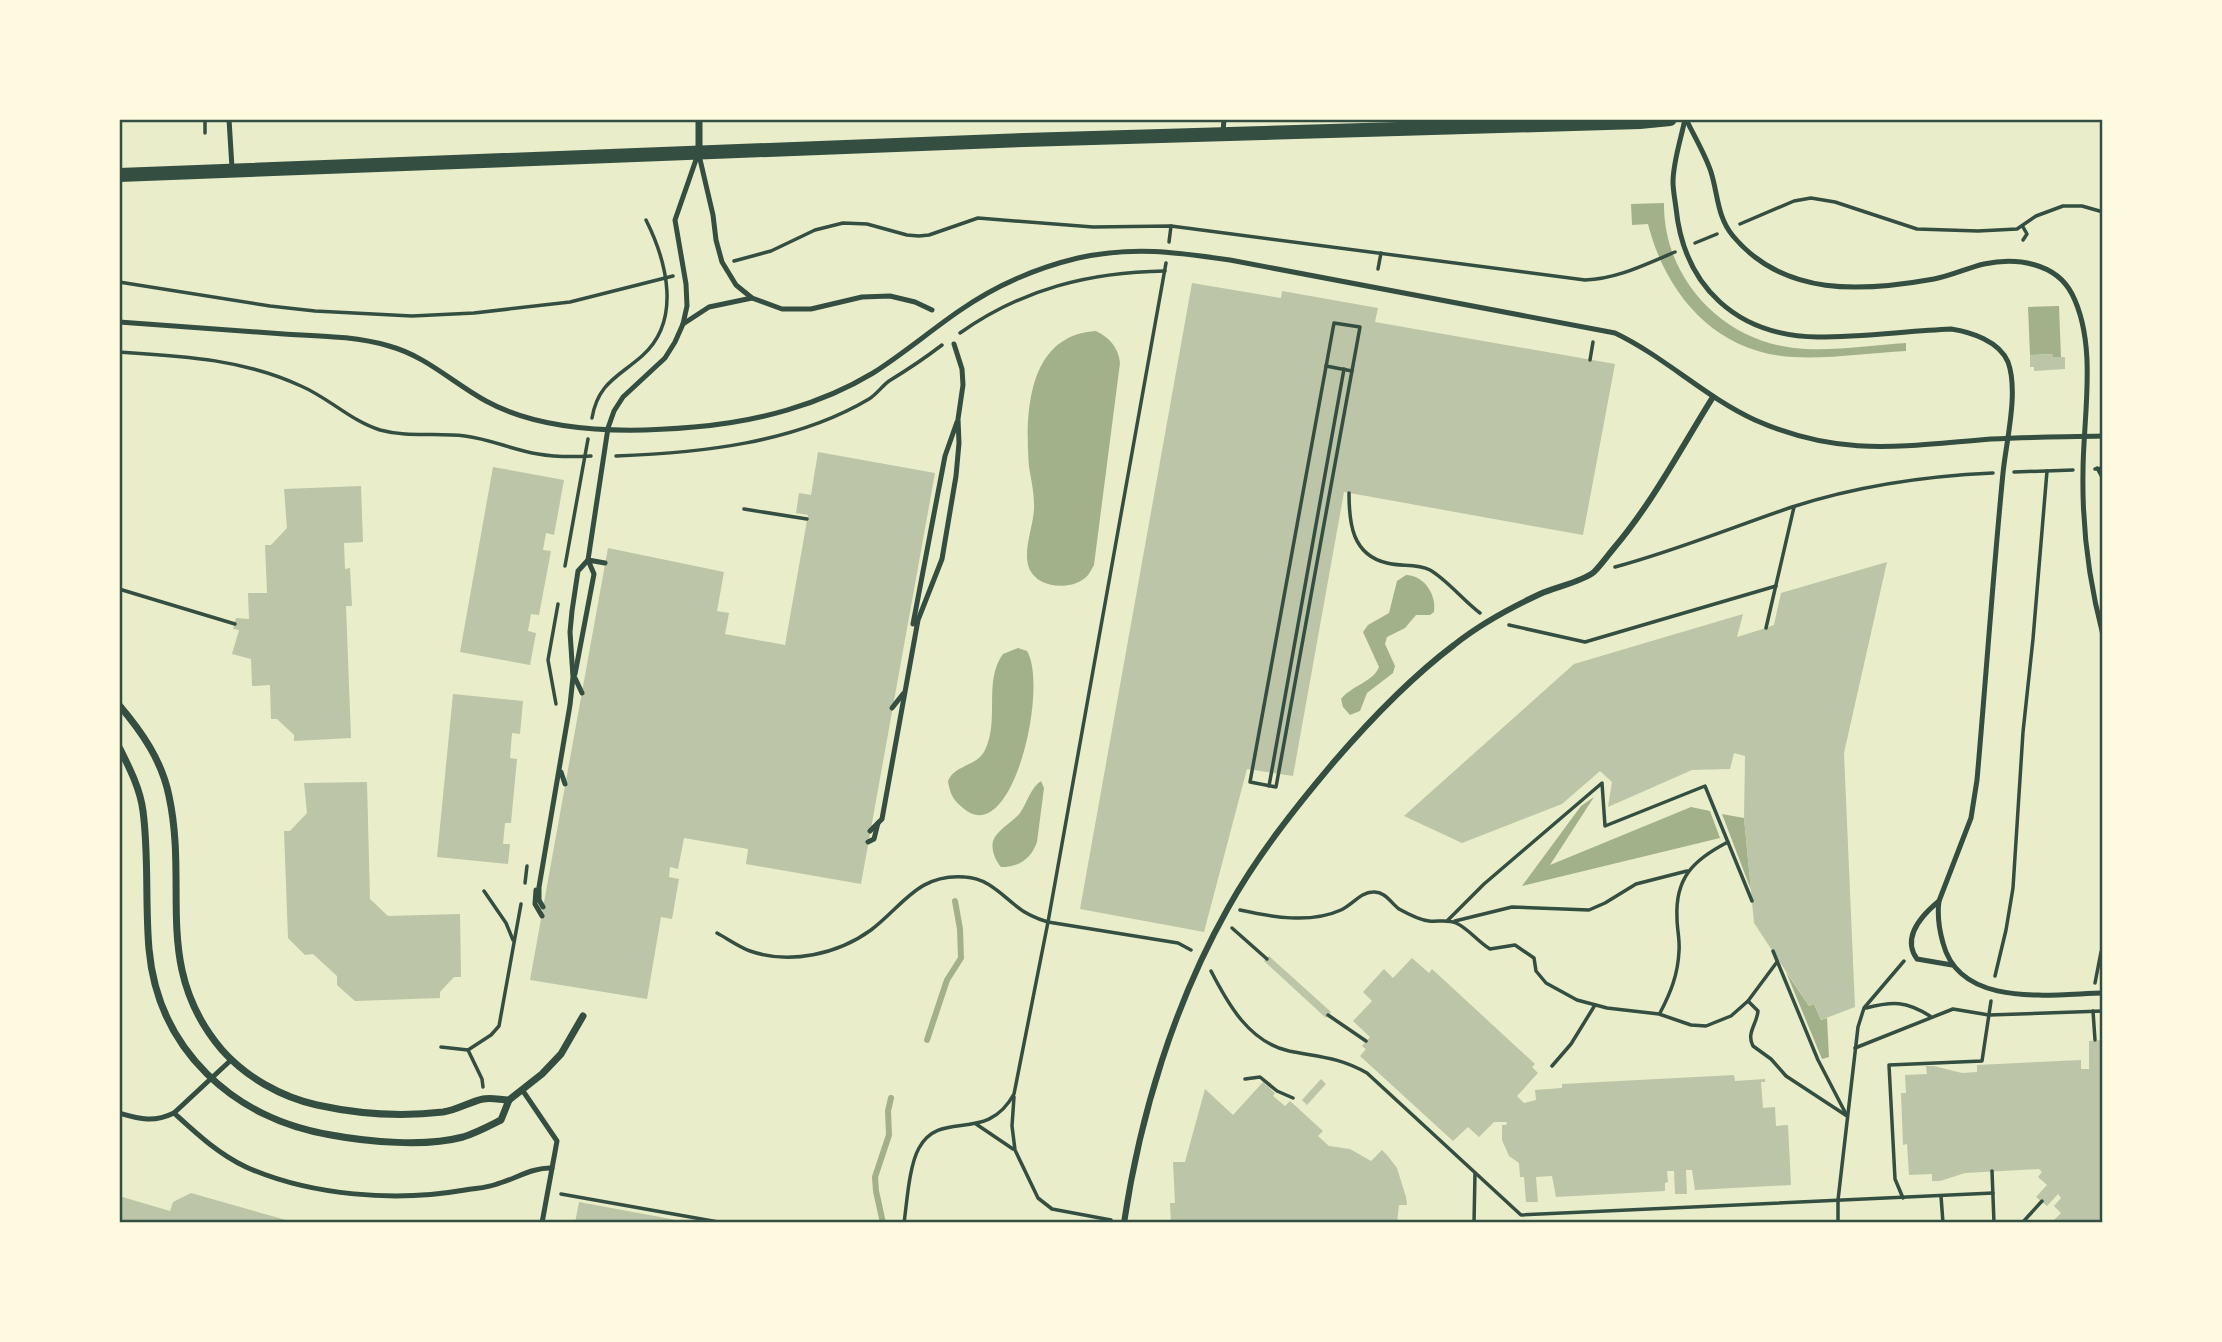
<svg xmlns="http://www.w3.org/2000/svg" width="2222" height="1342" font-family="Barlow,sans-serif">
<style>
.water{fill:#a3b18a}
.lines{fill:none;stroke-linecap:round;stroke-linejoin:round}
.stream{stroke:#a3b18a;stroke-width:6}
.building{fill:#bcc5a7}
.path{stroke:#344e41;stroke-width:3.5}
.service{stroke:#344e41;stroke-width:5}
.pedestrian{stroke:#344e41;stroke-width:6}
.minor{stroke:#344e41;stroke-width:7}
.secondary{stroke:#344e41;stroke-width:14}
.neatline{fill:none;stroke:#344e41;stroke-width:2.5}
</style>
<rect width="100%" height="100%" fill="#e9edc9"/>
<g class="water">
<path d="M1664 203C1663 277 1721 340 1794 348 1830 352 1870 345 1906 343V351C1869 353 1830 359 1793 357 1716 353 1666 295 1648 224L1632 225 1631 204Z"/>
<polygon points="2059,306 2061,357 2053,357 2053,354 2030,355 2028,307"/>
<path d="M1096 331C1110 338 1118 347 1120 363L1094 565C1091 570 1089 575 1085 578 1069 591 1037 588 1029 568 1022 549 1035 524 1034 504 1034 492 1031 479 1029 467 1025 414 1027 335 1096 331Z"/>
<path d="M1406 575C1424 575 1437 595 1434 612L1430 615H1416L1405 628 1387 637 1385 644 1395 666 1393 673 1367 693 1360 711 1350 715 1343 707 1341 699C1351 686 1373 682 1379 667L1363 632 1368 625 1389 613 1397 581Z"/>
<path d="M1018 648 1027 651C1049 687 1012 851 963 808 953 800 950 794 948 781 955 764 977 767 985 750 1000 720 983 681 1003 654Z"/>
<path d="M1041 781 1044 788 1037 842C1031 859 1019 867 1001 867 995 860 991 850 993 841 997 830 1013 822 1020 813 1027 803 1031 787 1041 781Z"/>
<polygon points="1594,797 1550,865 1691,807 1710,811 1720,838 1522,886 1581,806"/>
<polygon points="1722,814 1744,818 1751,890"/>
<polygon points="1786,972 1809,1006 1814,1004 1821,1020 1827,1018 1829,1057 1822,1059"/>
</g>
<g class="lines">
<g class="stream">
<polyline points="927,1040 947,980 961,958 960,929 955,901"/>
<polyline points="883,1223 876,1191 875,1177 889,1135 888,1111 891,1098"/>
</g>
</g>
<g class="building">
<polygon points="1192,283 1281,298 1282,291 1378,308 1375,322 1615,364 1583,535 1344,492 1293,776 1247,769 1204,932 1080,909"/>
<polygon points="2053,354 2053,357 2065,357 2065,369 2034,371 2034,367 2030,367 2030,355"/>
<polygon points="818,452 935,473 861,884 746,864 748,849 684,838 678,869 670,867 669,877 679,879 672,919 661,917 647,999 530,980 608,548 724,572 717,611 729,613 725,634 785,645 808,515 796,513 799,493 811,495"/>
<polygon points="493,467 564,480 554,535 546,533 543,550 551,551 539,615 531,614 528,631 536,633 530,665 460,652"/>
<polygon points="361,486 363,542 344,543 345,569 350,568 352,606 346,606 351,738 294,741 294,735 277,719 271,719 270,685 252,686 251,659 232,654 239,630 233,629 236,618 249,619 248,593 267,593 265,545 271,545 287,528 284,489"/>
<polygon points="1887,562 1844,753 1855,1007 1821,1020 1814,1004 1809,1006 1754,923 1744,818 1745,756 1734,753 1730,769 1692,770 1608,807 1612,782 1600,771 1562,804 1462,843 1404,816 1574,664 1743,614 1737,637 1766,628 1774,625 1781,593"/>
<polygon points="453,694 523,701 520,734 512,733 510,758 517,759 511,823 505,823 503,844 510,844 508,864 437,857"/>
<polygon points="367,782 370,899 388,916 460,914 461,977 454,977 440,992 440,998 355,1001 337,985 337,976 313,954 305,955 288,938 284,831 290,831 307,813 304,783"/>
<polygon points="1269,956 1331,1012 1326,1018 1264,961"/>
<polygon points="1412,958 1429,973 1432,969 1535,1064 1532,1067 1538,1073 1517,1096 1524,1103 1536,1100 1535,1090 1562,1088 1562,1084 1734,1075 1735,1081 1765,1079 1765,1082 1761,1082 1763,1108 1775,1107 1776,1126 1788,1125 1791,1185 1695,1190 1692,1170 1686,1170 1687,1194 1675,1194 1674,1171 1667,1171 1668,1182 1665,1183 1665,1191 1556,1197 1552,1176 1536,1177 1538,1202 1526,1202 1524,1177 1520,1177 1519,1163 1509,1156 1502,1140 1502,1125 1506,1125 1507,1122 1494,1122 1479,1137 1468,1127 1453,1141 1360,1056 1366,1049 1362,1046 1370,1037 1353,1021 1372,1001 1363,992 1384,969 1393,978"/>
<polygon points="2101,1040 2103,1059 2103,1223 2057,1223 2054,1220 2061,1213 2054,1206 2061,1198 2058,1194 2047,1206 2036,1197 2047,1185 2038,1177 2042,1172 2039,1169 1965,1173 1940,1181 1932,1181 1932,1174 1909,1175 1907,1144 1903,1145 1901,1093 1906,1093 1905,1075 1927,1074 1926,1066 1934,1066 1962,1073 1977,1072 1977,1065 2081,1060 2081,1069 2089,1069 2089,1041"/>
<polygon points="1321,1079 1326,1084 1307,1105 1302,1100"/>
<polygon points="1263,1082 1275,1093 1273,1096 1285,1106 1290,1101 1323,1131 1318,1136 1329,1146 1350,1149 1371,1161 1382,1150 1387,1155 1397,1168 1406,1197 1407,1205 1399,1205 1397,1223 1171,1223 1170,1203 1175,1203 1173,1162 1185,1162 1205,1089 1233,1115"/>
<polygon points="191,1193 293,1222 293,1223 119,1223 119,1196 170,1211 173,1202"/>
<polygon points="579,1202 687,1222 687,1223 575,1223"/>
</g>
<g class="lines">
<g class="path">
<polyline points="205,119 205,133"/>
<polyline points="1740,224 1794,201 1811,198 1835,202 1917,229 1978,231 2017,229 2036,216 2063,206 2082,206 2103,212"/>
<polyline points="2023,227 2027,234 2023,240"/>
<polyline points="1169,242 1171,226"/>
<polyline points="1695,243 1717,234"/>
<path d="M734 261 771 251 815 230 843 223 867 224 907 235 919 236 929 235 978 218 1093 227 1171 226 1585 280C1617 279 1646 264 1675 252"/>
<polyline points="1378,269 1381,253"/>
<polyline points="119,282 270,306 315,311 412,316 474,313 570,302 673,276"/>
<polygon points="1334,323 1360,327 1276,787 1250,782"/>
<path d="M960 333C1022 289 1090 272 1165 271"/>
<path d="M119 352C182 356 243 359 301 386 329 398 351 421 380 430 409 438 436 432 465 436 490 439 513 450 538 454 555 457 573 457 591 456"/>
<polyline points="1590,360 1593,342"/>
<polyline points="1326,366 1352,371"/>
<path d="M592 418C598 383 618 377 642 356 682 321 667 262 646 220"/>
<path d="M616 456C700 453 795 443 869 399 877 394 882 386 889 381 907 370 925 358 942 345"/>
<polyline points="2097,468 2103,479"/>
<polyline points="2095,469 2103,468"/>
<polyline points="2014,472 2073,470"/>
<path d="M1349 493C1349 523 1352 555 1387 563 1401 567 1416 563 1430 570 1446 579 1464 601 1480 613"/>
<polyline points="744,509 807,519"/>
<polyline points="565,566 588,439"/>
<path d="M1615 567C1675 551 1733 527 1792 507 1857 486 1925 476 1993 473"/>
<polyline points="119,589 235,624"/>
<polyline points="1509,625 1585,642 1776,586"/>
<polyline points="1766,628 1794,507"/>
<polyline points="556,704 548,660 558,604"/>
<polyline points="1269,786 1344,369"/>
<polyline points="525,883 527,866"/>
<polyline points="484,891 506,923 513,940"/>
<path d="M1240 910C1272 917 1310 924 1341 910 1352 905 1361 892 1373 892 1385 891 1391 903 1399 909 1408 914 1419 920 1429 921 1438 922 1447 919 1456 923 1469 929 1477 941 1490 949L1515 945 1534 958 1536 971 1546 983 1577 1000 1607 1008 1659 1014 1691 1025 1706 1026 1731 1016 1748 1001 1758 1011C1757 1024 1746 1033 1753 1046L1771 1059 1786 1076 1847 1116"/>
<polyline points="1447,921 1484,884 1602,783 1605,826 1705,786 1752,901"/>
<polyline points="1455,921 1512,907 1589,910 1605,903 1636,884 1687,871"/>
<polyline points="1232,928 1267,959"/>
<path d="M717 933C728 939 739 947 750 951 790 965 838 954 871 930 903 906 918 873 965 877 986 878 999 892 1015 905 1024 913 1035 918 1048 922L1178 943 1191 950"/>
<polyline points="1773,951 1818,1060 1846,1114"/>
<path d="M1211 971C1228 1004 1249 1042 1289 1051 1319 1057 1339 1057 1367 1073L1521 1215 1993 1193"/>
<polyline points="1995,976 2006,930 2013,888 2023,732 2033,639 2047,471"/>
<polyline points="2095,983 2101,952 2103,952"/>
<polyline points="1748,1001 1777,962"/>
<path d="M1866 1008C1893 1001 1906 1001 1930 1016"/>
<polyline points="2093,1011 2095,1040"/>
<path d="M1660 1013C1671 992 1678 974 1679 951 1680 940 1677 929 1677 918 1675 878 1693 860 1728 842"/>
<polyline points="1328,1015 1366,1041"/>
<polyline points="441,1047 468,1050 491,1035 499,1026 521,904"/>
<polyline points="1855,1048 1953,1009 1989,1015 2103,1011"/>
<polyline points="468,1050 482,1079 483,1087"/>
<polyline points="1552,1066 1571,1044 1595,1005"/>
<polyline points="1245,1079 1260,1077 1277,1091 1293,1098"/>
<polyline points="1014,1097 1012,1126 1015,1150 1038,1198 1052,1209 1111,1220"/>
<polyline points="976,1124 1013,1149"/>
<polyline points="1992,1171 1994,1223"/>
<polyline points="561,1194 724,1223"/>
<polyline points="1941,1196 1943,1223"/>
<polyline points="1903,1198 1895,1179 1889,1065 1982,1061 1991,1001"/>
<path d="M904 1223C907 1202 909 1166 919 1148 941 1108 986 1145 1014 1094L1048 922 1166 263"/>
<polyline points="1474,1223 1475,1173"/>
<polyline points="1838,1223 1838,1200 1858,1027 1864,1008 1904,961"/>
<polyline points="2022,1223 2042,1201"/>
</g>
<g class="service">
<polyline points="229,119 232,168"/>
<path d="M1685 119C1681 139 1673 162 1673 182 1673 190 1675 200 1676 208 1684 287 1737 336 1818 337 1862 337 1907 331 1951 329 1971 332 1999 341 2008 362 2019 392 2006 442 2003 473 1993 575 1986 678 1977 780L1971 818 1939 901C1937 916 1939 929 1943 943 1960 1009 2051 994 2103 993"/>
<path d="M1686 119C1694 136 1705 154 1711 172 1718 194 1717 217 1733 236 1784 297 1862 292 1934 279 1951 276 1967 268 1984 264 2017 257 2056 263 2072 294 2098 345 2083 417 2083 472 2082 526 2089 582 2103 635"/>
<polyline points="1223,132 1224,119"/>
<polyline points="699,155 713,215 716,240 722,262 736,285 752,298 782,309 811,309 862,297 890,296 915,302 932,310"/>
<path d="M119 322C174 326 229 330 284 334 319 336 355 336 389 346 426 356 453 383 486 401 544 433 629 433 694 427 756 422 820 405 873 373 903 354 930 331 959 311 995 286 1036 268 1078 258 1133 246 1175 252 1230 260L1615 333C1665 357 1705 397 1755 420 1841 458 1902 446 1991 439 2028 437 2066 437 2103 436"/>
<polyline points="683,324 709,307 752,298"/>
<polyline points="913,624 945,456 957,422"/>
<polyline points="575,674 594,574 588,560 605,563"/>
<polyline points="575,678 582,693"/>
<polyline points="892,708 903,694"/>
<polyline points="561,772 565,784"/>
<polyline points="870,831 882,819 918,620 942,559 956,476 959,443 958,419 963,385 962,369 954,344"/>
<polyline points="868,842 874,839 878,823"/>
<polyline points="536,890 535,904 542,916"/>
<path d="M1939 901C1922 915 1901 937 1917 959L1952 965"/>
<polyline points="543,907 539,900 539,887 570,705 573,677 570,632 572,611 578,571 588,560 608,428 614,411 623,397 665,358 675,342 683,324 687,306 686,284 675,220 698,154"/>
<polyline points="523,1091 557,1141 542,1223"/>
<path d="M119 1113C140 1119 153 1123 174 1113L231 1060"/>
<path d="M174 1113C196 1133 218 1154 246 1167 311 1196 396 1202 465 1190 476 1188 487 1188 497 1184 515 1179 533 1167 552 1168"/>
</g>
<path class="pedestrian" d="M1124 1223C1140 1115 1174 1004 1228 908 1257 856 1295 808 1333 763 1370 720 1409 679 1454 645 1480 624 1510 608 1540 594 1555 587 1582 582 1594 572 1601 565 1608 555 1614 548 1653 502 1681 448 1713 397"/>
<g class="minor">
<polyline points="699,153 699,119"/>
<path d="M119 705C142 732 162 761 169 796 189 889 152 968 222 1050 246 1077 281 1097 317 1105 358 1114 401 1117 443 1112 457 1110 469 1102 483 1099 491 1097 501 1100 509 1100"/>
<path d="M119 747C129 767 140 788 143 811 149 856 145 903 149 949 158 1050 234 1119 331 1135 368 1142 426 1147 463 1137 476 1133 489 1126 501 1120L509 1100 542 1074 561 1054 583 1016"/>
</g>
<polyline class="secondary" points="119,175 1024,140 1640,122 1670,119"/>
</g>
<rect width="2222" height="1342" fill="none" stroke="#fefae0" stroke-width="242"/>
<rect x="121" y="121" width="1980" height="1100" class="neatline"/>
</svg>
